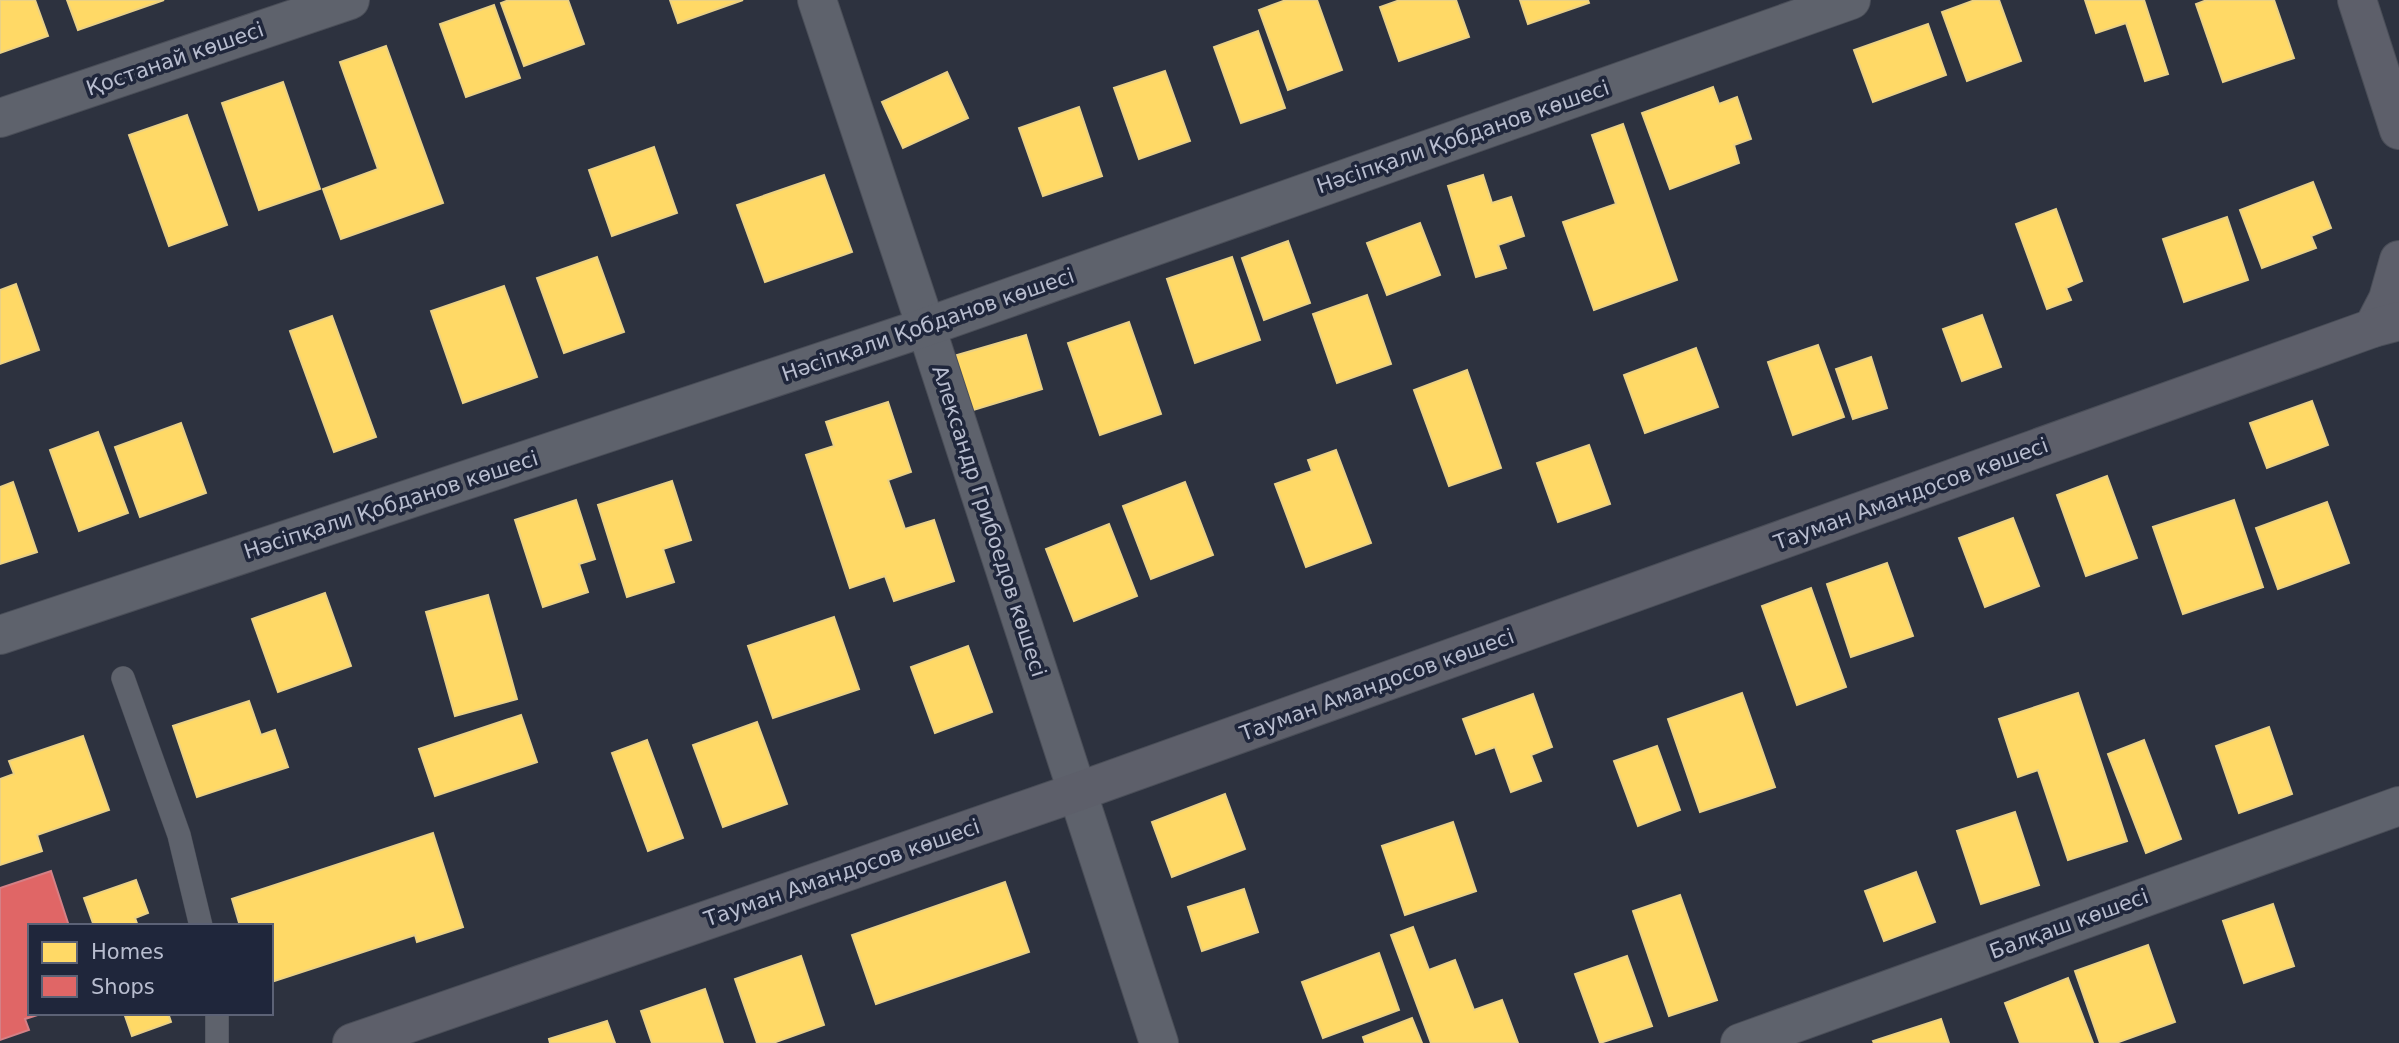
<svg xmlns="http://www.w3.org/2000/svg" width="2399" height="1043" font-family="'DejaVu Sans',sans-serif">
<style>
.homes{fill:#ffd966;stroke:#ead186;stroke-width:2}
.shops{fill:#e06666;stroke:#d48086;stroke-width:2}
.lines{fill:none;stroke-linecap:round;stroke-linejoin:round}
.lane-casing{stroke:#4a4e58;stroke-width:24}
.street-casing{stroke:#4a4e58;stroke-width:40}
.secondary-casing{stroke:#4a4e58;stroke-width:40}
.lane{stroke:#5e626c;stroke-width:23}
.street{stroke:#5e626c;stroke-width:38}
.secondary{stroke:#5d5f6a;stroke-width:38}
.labels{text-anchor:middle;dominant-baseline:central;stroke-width:7;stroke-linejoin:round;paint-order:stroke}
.street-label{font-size:21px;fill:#b8bdcf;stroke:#1f263b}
</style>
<rect width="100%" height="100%" fill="#2d323f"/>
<g class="homes">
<polygon points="0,0 35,0 48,36 0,53"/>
<polygon points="67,0 164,0 78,30"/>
<polygon points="509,0 568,0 584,44 524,66 501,3"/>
<polygon points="670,0 743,0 678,23"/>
<polygon points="1286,0 1317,0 1342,70 1288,90 1259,10"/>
<polygon points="1400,0 1456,0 1469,37 1399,61 1380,7"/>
<polygon points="1520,0 1588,0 1589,3 1528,24"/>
<polygon points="1975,0 1999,0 2021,61 1967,81 1942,12"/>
<polygon points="2085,0 2144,0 2168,74 2145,81 2126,23 2096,33"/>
<polygon points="2207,0 2274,0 2294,58 2223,82 2196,4"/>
<polygon points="494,5 520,78 466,97 440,24"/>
<polygon points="1928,24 1946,75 1873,102 1854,50"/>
<polygon points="1258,31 1285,108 1241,123 1214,47"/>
<polygon points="386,46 443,203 341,239 323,189 378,169 340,62"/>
<polygon points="1165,71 1190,141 1139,159 1114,88"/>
<polygon points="947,72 968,118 903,148 882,102"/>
<polygon points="283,82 320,189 259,210 222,103"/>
<polygon points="1713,87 1719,104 1737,97 1751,139 1734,145 1739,163 1670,189 1642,113"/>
<polygon points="1079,107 1102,176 1043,196 1019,128"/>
<polygon points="187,115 227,225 169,246 129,135"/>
<polygon points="1623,124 1677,280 1594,310 1563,222 1616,204 1592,135"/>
<polygon points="654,147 677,213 612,236 589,170"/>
<polygon points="824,175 852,252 765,282 737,205"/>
<polygon points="1483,175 1492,203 1511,197 1524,236 1498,245 1506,268 1476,277 1448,186"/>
<polygon points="2313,182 2331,228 2311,236 2316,248 2262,268 2240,210"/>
<polygon points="2056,209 2082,281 2066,288 2071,300 2047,309 2016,224"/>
<polygon points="2227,217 2248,280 2184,302 2163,239"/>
<polygon points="1420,223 1440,275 1387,295 1367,243"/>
<polygon points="1288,241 1310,303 1264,320 1242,258"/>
<polygon points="597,257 624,332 564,353 537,278"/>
<polygon points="1232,257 1260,340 1195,363 1167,279"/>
<polygon points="16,284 39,350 0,364 0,290"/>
<polygon points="504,286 537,377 463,403 431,311"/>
<polygon points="1367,295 1391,364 1337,383 1313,314"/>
<polygon points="1982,315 2001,367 1962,381 1943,329"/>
<polygon points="332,316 376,437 334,452 290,331"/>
<polygon points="1129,322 1161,414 1100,435 1068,343"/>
<polygon points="1026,335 1042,389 970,411 954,356"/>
<polygon points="1818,345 1844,417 1793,435 1768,362"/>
<polygon points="1696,348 1718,407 1645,433 1624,375"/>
<polygon points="1871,357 1887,408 1853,419 1836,369"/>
<polygon points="1467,370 1501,468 1449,486 1414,390"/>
<polygon points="2312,401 2328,445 2267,468 2250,423"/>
<polygon points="888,402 911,472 888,480 905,529 934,520 954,581 894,601 885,576 850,588 806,455 834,446 826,422"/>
<polygon points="181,423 206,493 140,517 115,447"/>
<polygon points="98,432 128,513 79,531 50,450"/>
<polygon points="1589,445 1610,504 1558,522 1537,463"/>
<polygon points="1336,450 1371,543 1306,567 1275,484 1312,471 1308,460"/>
<polygon points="2107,476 2137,558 2086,576 2057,495"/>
<polygon points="672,481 691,540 663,549 674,582 627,597 598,505"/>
<polygon points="13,482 37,552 0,564 0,487"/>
<polygon points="1185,482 1213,555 1151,579 1123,506"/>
<polygon points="576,500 595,559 579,564 588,592 543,607 515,520"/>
<polygon points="2234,500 2263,587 2183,614 2153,527"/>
<polygon points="2327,502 2349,563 2278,589 2256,528"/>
<polygon points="2013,518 2039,586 1985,607 1959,538"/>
<polygon points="1109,524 1137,596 1074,621 1046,549"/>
<polygon points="1887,563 1913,636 1851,657 1827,584"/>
<polygon points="1811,588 1846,687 1797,705 1762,606"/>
<polygon points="325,593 351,666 278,692 252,619"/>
<polygon points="488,595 517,699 455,716 426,612"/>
<polygon points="834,617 859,689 773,718 748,646"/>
<polygon points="968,646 992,712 935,733 911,667"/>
<polygon points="1742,693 1775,787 1700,812 1668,719"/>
<polygon points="2078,693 2127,841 2068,860 2038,770 2018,777 1999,719"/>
<polygon points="1533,694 1552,747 1531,755 1541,781 1511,792 1495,747 1476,754 1463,719"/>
<polygon points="249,701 261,735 275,730 288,767 197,797 173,726"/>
<polygon points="521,715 537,762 435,796 419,749"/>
<polygon points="757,722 787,804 723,827 693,745"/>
<polygon points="2269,727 2292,794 2239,813 2216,746"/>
<polygon points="83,736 109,810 37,835 42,851 0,865 0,779 14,774 9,761"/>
<polygon points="647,740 683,838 648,851 612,753"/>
<polygon points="2144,740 2181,839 2146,853 2108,754"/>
<polygon points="1657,746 1680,810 1638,826 1614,761"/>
<polygon points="1225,794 1245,849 1172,877 1152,822"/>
<polygon points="2015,812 2039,885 1981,904 1957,831"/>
<polygon points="1453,822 1476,891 1405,915 1382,846"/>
<polygon points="433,833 463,927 417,942 415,935 271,982 271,926 240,926 232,899"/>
<polygon points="1916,872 1935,922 1884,941 1865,891"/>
<polygon points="136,880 148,913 135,918 138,926 94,926 84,898"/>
<polygon points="1005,882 1029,952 876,1004 852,935"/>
<polygon points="1244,889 1258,932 1202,951 1188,907"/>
<polygon points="1680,895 1717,1000 1669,1016 1633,911"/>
<polygon points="2273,904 2294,966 2244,983 2223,921"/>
<polygon points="1413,927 1429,970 1455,960 1474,1010 1502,1000 1518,1043 1431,1043 1391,935"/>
<polygon points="2148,945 2175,1022 2116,1043 2100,1043 2075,971"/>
<polygon points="1379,953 1399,1010 1323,1038 1302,982"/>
<polygon points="801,956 824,1025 773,1043 757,1043 735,979"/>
<polygon points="1627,956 1652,1026 1600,1043 1575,974"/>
<polygon points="2068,978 2093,1043 2020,1043 2005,1003"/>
<polygon points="705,989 723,1043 652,1043 641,1011"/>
<polygon points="124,1013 168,1013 171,1022 132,1036"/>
<polygon points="1412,1018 1422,1043 1365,1043 1363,1037"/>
<polygon points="1941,1019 1949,1043 1874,1043 1873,1041"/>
<polygon points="607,1021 615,1043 550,1043 549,1039"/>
</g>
<polygon class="shops" points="51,871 69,926 30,926 30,1013 44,1013 25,1019 29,1030 0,1040 0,888"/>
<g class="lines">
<g class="lane-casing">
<g id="lane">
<polyline points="123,678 179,835 201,926"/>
<polyline points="217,1013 217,1043"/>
</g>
</g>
<g class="street-casing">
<g id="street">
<polyline points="817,0 926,327 1159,1043"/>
<polyline points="0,118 350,0"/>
<polyline points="0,635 926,327 1851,0"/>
<polyline points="1740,1043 2399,806"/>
</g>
</g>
<g class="secondary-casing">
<g id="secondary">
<polyline points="2357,0 2399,130"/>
<polyline points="2373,328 2388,299 2399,260"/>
<polyline points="352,1043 1077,792 2373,328 2399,321"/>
</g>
</g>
<use href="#lane" class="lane"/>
<use href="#street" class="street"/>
<use href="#secondary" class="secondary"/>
</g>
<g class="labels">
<g class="street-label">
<text transform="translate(175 59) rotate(-19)">Қостанай көшесі</text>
<text transform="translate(1463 137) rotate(-19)">Нәсіпқали Қобданов көшесі</text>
<text transform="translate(928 325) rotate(-19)">Нәсіпқали Қобданов көшесі</text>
<text transform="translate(1911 494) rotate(-20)">Тауман Амандосов көшесі</text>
<text transform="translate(391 505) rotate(-18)">Нәсіпқали Қобданов көшесі</text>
<text transform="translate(989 521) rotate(72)">Александр Грибоедов көшесі</text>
<text transform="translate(1377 685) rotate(-20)">Тауман Амандосов көшесі</text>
<text transform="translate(842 873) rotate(-19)">Тауман Амандосов көшесі</text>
<text transform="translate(2069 924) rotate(-20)">Балқаш көшесі</text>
</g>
</g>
<rect x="28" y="924" width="245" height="91" fill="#1f263b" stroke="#5c6276" stroke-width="2"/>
<rect x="42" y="942" width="35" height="21" fill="#ffd966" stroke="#5c6276" stroke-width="2"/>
<text x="91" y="959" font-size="21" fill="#b8bdcf">Homes</text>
<rect x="42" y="976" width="35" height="21" fill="#e06666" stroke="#5c6276" stroke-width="2"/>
<text x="91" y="994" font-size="21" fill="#b8bdcf">Shops</text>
</svg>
